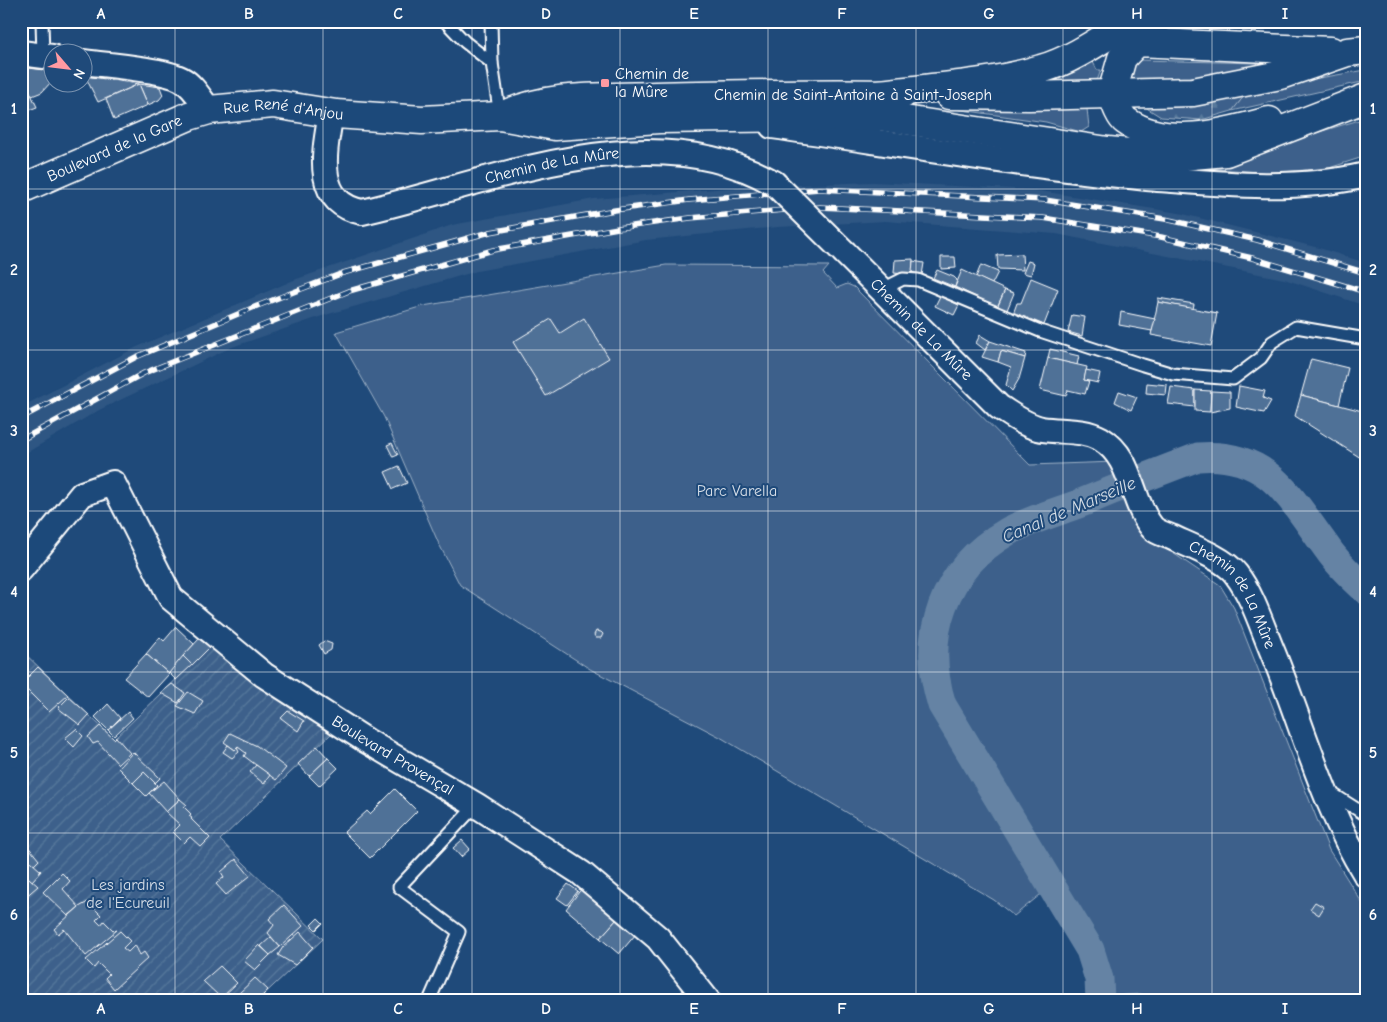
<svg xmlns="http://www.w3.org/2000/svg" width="1387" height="1022" font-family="'Comic Neue',sans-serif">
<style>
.built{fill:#2e5683}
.green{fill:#3c618b;stroke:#9eb0c5}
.forest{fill:url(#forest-firs);stroke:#9eb0c5}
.garden{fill:url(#garden-furrows);stroke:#9eb0c5}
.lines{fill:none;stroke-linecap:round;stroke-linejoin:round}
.canal{stroke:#6583a4;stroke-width:29}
.building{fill:#507197;stroke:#fff}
.service-casing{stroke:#fff;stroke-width:15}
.minor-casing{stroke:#fff;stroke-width:28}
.secondary-casing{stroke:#fff;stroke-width:31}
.motorway-casing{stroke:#fff;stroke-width:31}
.service{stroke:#1f4a7a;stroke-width:11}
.minor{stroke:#1f4a7a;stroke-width:24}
.secondary{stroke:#1f4a7a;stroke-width:28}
.motorway{stroke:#1f4a7a;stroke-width:28}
.rail-casing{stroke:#fff;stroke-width:5.5}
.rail{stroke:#1f4a7a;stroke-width:4;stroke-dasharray:11;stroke-linecap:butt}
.minor-bridge-casing{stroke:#fff;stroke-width:28;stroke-linecap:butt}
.minor-bridge{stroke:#1f4a7a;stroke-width:24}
.grid{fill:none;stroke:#fff;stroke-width:1;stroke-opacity:0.55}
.poi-dot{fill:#ff9aa2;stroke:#1f4a7a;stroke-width:2}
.labels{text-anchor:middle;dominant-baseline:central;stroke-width:4;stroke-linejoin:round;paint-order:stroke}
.poi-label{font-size:16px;fill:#fff;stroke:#1f4a7a;text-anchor:start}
.street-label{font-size:16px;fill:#fff;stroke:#1f4a7a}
.park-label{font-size:16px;fill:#d8dfe8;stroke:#1f4a7a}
.water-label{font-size:18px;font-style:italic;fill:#d8e0e8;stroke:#1f4a7a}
.neatline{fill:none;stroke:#fff;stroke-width:2}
.grid-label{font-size:16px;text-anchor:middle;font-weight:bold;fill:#fff}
</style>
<defs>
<pattern id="forest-firs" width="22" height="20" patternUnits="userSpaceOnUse" patternTransform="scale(1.25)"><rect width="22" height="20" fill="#3c618b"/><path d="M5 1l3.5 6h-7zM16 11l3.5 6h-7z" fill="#59799c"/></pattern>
<pattern id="garden-furrows" width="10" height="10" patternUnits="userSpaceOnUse" patternTransform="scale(1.25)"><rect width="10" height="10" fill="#3c618b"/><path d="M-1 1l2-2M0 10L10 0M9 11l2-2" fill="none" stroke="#59799c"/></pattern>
</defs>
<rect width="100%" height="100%" fill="#1f4a7a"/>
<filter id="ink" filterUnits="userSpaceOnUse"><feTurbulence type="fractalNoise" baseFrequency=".02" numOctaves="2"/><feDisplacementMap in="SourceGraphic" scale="10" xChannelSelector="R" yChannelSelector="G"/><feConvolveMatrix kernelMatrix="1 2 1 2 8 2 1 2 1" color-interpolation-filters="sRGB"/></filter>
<g filter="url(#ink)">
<polygon class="built" points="873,182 1034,190 1179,213 1319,248 1366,263 1366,306 1284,279 1056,234 885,221 778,227 646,240 477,271 322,316 232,347 99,410 21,456 21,407 137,347 294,280 452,225 594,199 728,188"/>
<g class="green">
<polygon points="1092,60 1097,70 1101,70 1097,81 1054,82"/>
<polygon points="1140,60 1257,63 1260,66 1257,70 1164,81 1129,83 1131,68"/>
<polygon points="1366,70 1366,81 1232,111 1249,90"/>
<polygon points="1080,102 1087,109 1089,127 1081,132 1046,122 954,109"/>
<polygon points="1366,118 1366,156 1329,168 1270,173 1208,168 1255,151"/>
<path d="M666 265 829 266 823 273 837 288 847 284 854 287 1030 465 1116 462 1161 545 1220 585 1234 608 1329 850 1366 909V988L1355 1001H1152L1141 994 1100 997C1098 954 1072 921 1051 886L1014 916 994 900 720 737 590 669 460 585 438 542 384 417 336 332 423 306Z"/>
</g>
<polygon class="forest" points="1249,90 1232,111 1201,120 1161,117 1145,107 1170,100"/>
<polygon class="garden" points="210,647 290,708 332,733 220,840 323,939 257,1001 21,1001 21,650 114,739"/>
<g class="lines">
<path class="canal" d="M1100 1001 1099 979 1090 950 942 705C920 636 943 569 1007 532 1029 520 1057 512 1081 503 1120 487 1158 472 1198 457 1269 451 1290 498 1327 548 1338 564 1352 577 1366 590"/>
</g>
<g class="building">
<polygon points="140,21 160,21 157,28"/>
<polygon points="21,67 44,70 51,82 42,92 32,96 21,73"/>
<polygon points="21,73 37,107 21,113"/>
<polygon points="85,76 139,84 98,102"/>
<polygon points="139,84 160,87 163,95 159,100 148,105"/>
<polygon points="139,84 148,105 114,120 106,99"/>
<polygon points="1022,254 1023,270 998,269 997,255"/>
<polygon points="941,257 955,257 956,268 941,269"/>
<polygon points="913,259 912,275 894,273 895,260"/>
<polygon points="913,261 924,263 922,275 912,272"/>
<polygon points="1028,261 1034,263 1031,275 1023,273"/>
<polygon points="981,265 998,272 992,284 976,277"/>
<polygon points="937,270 954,277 957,280 955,287 933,278"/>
<polygon points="962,270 1005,290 997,307 955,287"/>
<polygon points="1031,278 1058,289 1044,325 1013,314 1017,303 1021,303"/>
<polygon points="1005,290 1014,293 1007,310 997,308"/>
<polygon points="940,296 959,305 954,315 935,306"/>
<polygon points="1158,298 1194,304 1193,309 1158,302"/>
<polygon points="1158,302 1217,313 1211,346 1151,335"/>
<polygon points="1121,312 1155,319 1152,331 1119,325"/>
<polygon points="1072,315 1085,317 1082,336 1068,332"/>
<polygon points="584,318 609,358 546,396 513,342 551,319 560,333"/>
<polygon points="980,335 990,341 985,350 976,343"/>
<polygon points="990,341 1026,353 1025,358 1001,351 998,362 982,357"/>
<polygon points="1050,349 1079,356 1077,365 1048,358"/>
<polygon points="1001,351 1025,358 1019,379 1012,391 1006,385 1011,367 998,362"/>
<polygon points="1048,358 1087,367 1084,380 1089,381 1085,394 1068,390 1066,396 1040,390"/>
<polygon points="1311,359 1348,368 1339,405 1301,395"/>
<polygon points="1086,370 1100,373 1098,383 1084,380"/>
<polygon points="1147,383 1167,385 1166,395 1146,393"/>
<polygon points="1239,386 1265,391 1263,398 1271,401 1264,413 1236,407"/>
<polygon points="1171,387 1195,390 1195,407 1168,404"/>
<polygon points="1195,390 1211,391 1210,412 1195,411"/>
<polygon points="1119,391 1137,397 1131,410 1115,402"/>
<polygon points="1211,391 1230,392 1230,408 1210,412"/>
<polygon points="1301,395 1366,412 1364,460 1295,416"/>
<polygon points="392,443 398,455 393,457 387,445"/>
<polygon points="399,466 407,483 393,489 385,472"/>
<polygon points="176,627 194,644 169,674 146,654 160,637 164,641"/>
<polygon points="596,631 601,632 603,634 601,638 596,638 594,635"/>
<polygon points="199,639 210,647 192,665 183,656"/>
<polygon points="324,641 332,644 331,650 324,654 319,645"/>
<polygon points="146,654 169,674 148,697 124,678"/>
<polygon points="183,656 192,665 176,680 169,673"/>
<polygon points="38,667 68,695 49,712 21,684"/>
<polygon points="172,684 185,693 178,703 161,693"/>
<polygon points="188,692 203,701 195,714 177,706"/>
<polygon points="69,697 89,715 80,725 58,708"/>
<polygon points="108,704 120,718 108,730 95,717"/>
<polygon points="288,711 304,721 298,731 281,718"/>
<polygon points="128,712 133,718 114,736 108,730"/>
<polygon points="100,726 114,739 116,737 130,753 118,764 98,742 93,744 88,737"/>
<polygon points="76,729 83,736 74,747 65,738"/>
<polygon points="230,733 257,746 286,768 276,780 244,756 246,753 238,747 235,750 224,742"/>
<polygon points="228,745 235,750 237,748 239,752 232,758 223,752"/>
<polygon points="317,746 328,758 309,776 298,764"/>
<polygon points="133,752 160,778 155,783 144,772 133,783 118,768"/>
<polygon points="328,758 338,768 319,786 309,776"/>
<polygon points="256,765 270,775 264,784 250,772"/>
<polygon points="144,772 157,785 146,796 133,783"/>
<polygon points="164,781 180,799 166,812 149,793"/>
<polygon points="395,789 417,811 370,858 344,832 367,811 370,814"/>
<polygon points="180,799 187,805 184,807 191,814 189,816 192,818 191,819 210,838 201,847 190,837 184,843 173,832 180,825 166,812"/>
<polygon points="462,840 470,849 461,857 453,848"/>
<polygon points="26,844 39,860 34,865 21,853"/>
<polygon points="21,853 41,871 32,881 21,871"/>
<polygon points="236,859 250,876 226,895 216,884 224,877 221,872"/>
<polygon points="21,871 38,886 23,899 21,897"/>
<polygon points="62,873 70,881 63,889 79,907 68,916 43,892"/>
<polygon points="568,884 578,891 567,905 557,898"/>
<polygon points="582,888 618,918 600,938 566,909"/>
<polygon points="88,902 101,915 96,920 101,925 104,921 114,931 117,930 86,956 64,929 58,934 54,929 79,907"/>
<polygon points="1315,902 1324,907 1319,915 1310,909"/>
<polygon points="284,905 303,926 280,947 268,933 274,925 269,919"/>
<polygon points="318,918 323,923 316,930 311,925"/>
<polygon points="618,918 636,934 619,954 600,938"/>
<polygon points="120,931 130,941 123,948 128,952 135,945 140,955 144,952 148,958 114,989 105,978 109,974 98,963 94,968 86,960"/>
<polygon points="300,932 313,947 295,965 278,955 283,947"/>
<polygon points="271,937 280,947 270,955 261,946"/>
<polygon points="259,945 270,955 255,970 244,961"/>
<polygon points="220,966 237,983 221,998 203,981"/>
<polygon points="255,978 268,990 257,1001 244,1001 238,994"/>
</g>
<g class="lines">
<g class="service-casing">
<g id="service">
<polyline points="42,21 43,56"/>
<polyline points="445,21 465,42 492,63"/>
<polyline points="491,21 492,63 500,116"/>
<polyline points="881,290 903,279 918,280 1040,331 1143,365 1173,374 1233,379 1261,358 1272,342 1296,327 1366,339"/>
<polyline points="1328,791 1366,815"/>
<polyline points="429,1001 459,932 399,887 476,805"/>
</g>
</g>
<g class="minor-casing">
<g id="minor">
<polyline points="21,53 52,57"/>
<path d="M82 62C106 65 162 69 181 79 193 85 201 100 209 110"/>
<path id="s1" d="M331 113C325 149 312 202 362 212 491 183 648 111 774 183"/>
<path d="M772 126C897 144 1022 166 1147 178 1220 184 1294 192 1366 175"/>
<path id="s2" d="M845 253 999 407C1012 415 1026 426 1042 429 1062 432 1083 429 1101 439 1133 458 1130 500 1151 526 1155 532 1164 534 1171 537 1188 545 1224 558 1236 574 1253 596 1262 627 1273 653 1303 727 1324 807 1366 875"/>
<path id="s3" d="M21 569 82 494 113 483 171 598 264 675 367 741 476 805 581 873 658 938 708 1001"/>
</g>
</g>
<g class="secondary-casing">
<g id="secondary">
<polyline points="949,95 1029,96 1193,92 1280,75 1347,52 1366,50"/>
<path d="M502 116C550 93 603 98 655 96 738 94 821 93 903 94"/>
<path d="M1269 121C1225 133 1166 150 1126 121 1119 116 1115 101 1112 93L1122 58 1137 42 1331 51"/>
<path id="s4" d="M21 189 189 116 209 110 273 104 336 114 422 120 500 116 555 126 659 119 878 116 1108 151 1171 157 1226 152 1366 98"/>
</g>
</g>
<g class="motorway-casing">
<g id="motorway">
<polyline points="1137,42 1157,21"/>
<path d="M879 94C933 87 989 85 1041 69 1073 60 1103 38 1131 21"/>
</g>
</g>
<use href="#service" class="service"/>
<use href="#minor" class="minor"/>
<use href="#secondary" class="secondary"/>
<use href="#motorway" class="motorway"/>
<g class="rail-casing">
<g id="rail">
<polyline points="21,418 136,357 257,306 343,273 490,232 615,210 689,200 819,189 1045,200 1165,219 1257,240 1366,273"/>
<polyline points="21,440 144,373 349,291 493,250 618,228 690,218 820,207 1043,218 1161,237 1252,258 1366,292"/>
</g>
</g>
<use href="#rail" class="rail"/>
<g class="minor-bridge-casing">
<polyline id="minor-bridge" points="774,183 845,253"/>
</g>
<use href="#minor-bridge" class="minor-bridge"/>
</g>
</g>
<path class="grid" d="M175 21V1001M323 21V1001M472 21V1001M620 21V1001M768 21V1001M916 21V1001M1063 21V1001M1212 21V1001M21 189H1366M21 350H1366M21 511H1366M21 672H1366M21 833H1366"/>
<rect class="poi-dot" x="600" y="78" width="10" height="10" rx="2.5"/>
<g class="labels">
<g class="poi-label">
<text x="615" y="74">Chemin de<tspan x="615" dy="18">la Mûre</tspan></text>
</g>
<g class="street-label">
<text x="853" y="95">Chemin de Saint-Antoine à Saint-Joseph</text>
<text stroke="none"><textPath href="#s4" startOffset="279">Rue René d'Anjou</textPath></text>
<text stroke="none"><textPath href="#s4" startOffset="102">Boulevard de la Gare</textPath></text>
<text stroke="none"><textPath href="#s1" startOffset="314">Chemin de La Mûre</textPath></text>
<text stroke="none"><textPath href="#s2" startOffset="108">Chemin de La Mûre</textPath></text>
<text stroke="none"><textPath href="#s2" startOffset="541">Chemin de La Mûre</textPath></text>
<text stroke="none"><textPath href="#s3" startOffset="531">Boulevard Provençal</textPath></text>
</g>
<g class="park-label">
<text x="737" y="491">Parc Varella</text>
<text x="128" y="885">Les jardins<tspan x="128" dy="18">de l'Ecureuil</tspan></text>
</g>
<g class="water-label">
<text transform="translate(1069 510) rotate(-23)">Canal de Marseille</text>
</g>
</g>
<rect width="1387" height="1022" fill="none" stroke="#1f4a7a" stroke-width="55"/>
<g transform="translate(68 68) rotate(118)"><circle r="24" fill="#1f4a7a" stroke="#7992af"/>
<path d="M0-4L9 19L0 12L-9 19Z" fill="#ff9aa2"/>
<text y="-8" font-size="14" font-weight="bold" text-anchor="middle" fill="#ffffff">N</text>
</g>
<rect x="28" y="28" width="1332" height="966" class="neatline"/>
<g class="grid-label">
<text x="101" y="19">A</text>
<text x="249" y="19">B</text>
<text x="398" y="19">C</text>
<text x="546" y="19">D</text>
<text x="694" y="19">E</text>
<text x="842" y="19">F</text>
<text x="989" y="19">G</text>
<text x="1137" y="19">H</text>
<text x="1285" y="19">I</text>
<text x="14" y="114">1</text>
<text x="1373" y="114">1</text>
<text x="14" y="275">2</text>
<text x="1373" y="275">2</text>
<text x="14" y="436">3</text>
<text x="1373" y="436">3</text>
<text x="14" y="597">4</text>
<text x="1373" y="597">4</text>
<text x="14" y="758">5</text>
<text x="1373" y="758">5</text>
<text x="14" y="920">6</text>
<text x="1373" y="920">6</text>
<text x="101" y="1014">A</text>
<text x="249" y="1014">B</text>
<text x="398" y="1014">C</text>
<text x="546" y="1014">D</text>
<text x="694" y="1014">E</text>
<text x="842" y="1014">F</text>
<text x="989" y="1014">G</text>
<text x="1137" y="1014">H</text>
<text x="1285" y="1014">I</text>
</g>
</svg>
